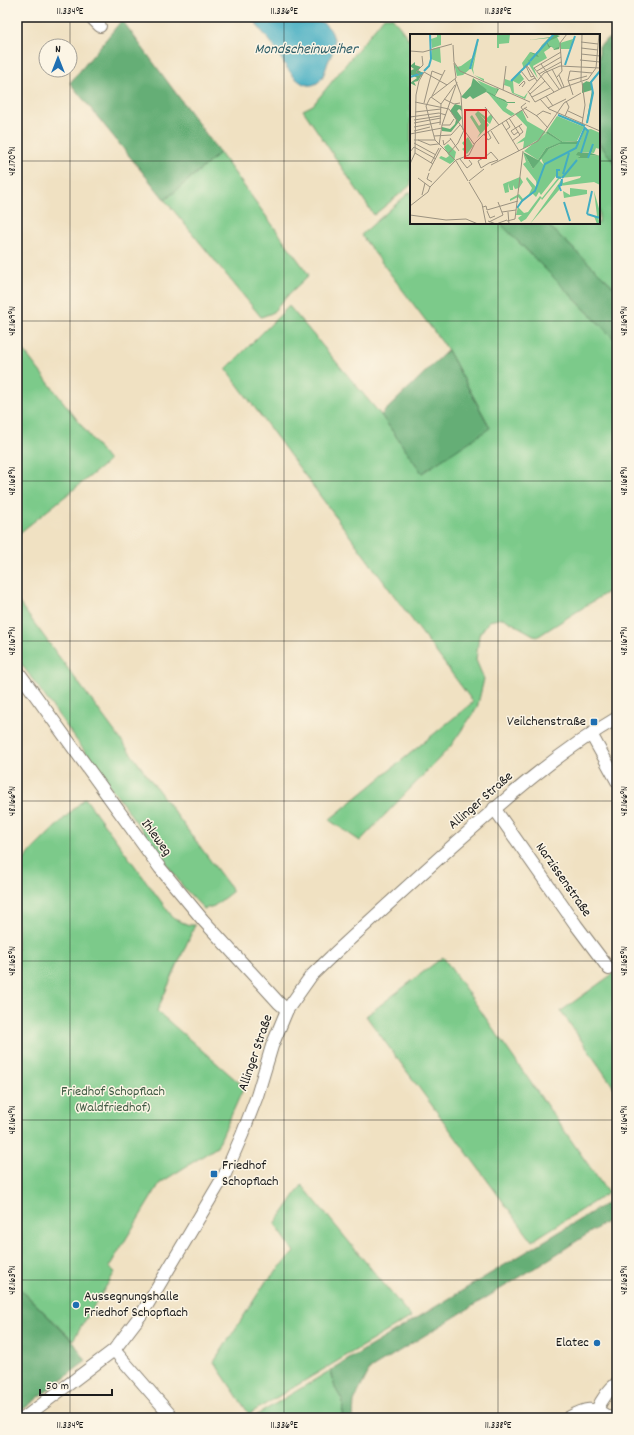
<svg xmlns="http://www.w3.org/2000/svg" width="634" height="1435" font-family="Dekko,sans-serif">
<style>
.green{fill:#7cca8a;stroke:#4c7353}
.forest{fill:#65ae76;stroke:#406549}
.water{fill:#42adc2;stroke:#2f646f}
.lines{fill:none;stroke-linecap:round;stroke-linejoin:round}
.minor-casing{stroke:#867e6f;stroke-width:14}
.minor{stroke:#fff;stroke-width:12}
.ticks{fill:none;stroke:#1c1c1c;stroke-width:1;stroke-opacity:0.45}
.poi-dot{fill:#1f6fb2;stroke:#fcf5e5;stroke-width:1.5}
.labels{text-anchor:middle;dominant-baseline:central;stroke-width:3;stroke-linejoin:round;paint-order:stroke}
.poi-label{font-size:14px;fill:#1c1c1c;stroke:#fcf5e5;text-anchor:end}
.street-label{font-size:14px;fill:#1c1c1c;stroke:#fcf5e5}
.park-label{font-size:14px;fill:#3e5942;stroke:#fcf5e5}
.water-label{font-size:15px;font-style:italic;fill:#2d5d67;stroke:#fcf5e5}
.inset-river{fill:none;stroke:#42adc2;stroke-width:2}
.inset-road{fill:none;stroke:#9b9280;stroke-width:1}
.view{fill:#d62828;fill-opacity:0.15;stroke:#d62828;stroke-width:2}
.inset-edge{fill:none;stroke:#1c1c1c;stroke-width:2}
.neatline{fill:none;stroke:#1c1c1c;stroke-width:1.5}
.ticks-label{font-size:10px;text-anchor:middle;fill:#1c1c1c}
</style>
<rect width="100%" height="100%" fill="#fcf5e5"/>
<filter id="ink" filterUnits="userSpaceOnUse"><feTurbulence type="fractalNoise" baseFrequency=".025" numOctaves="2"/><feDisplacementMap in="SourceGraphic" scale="8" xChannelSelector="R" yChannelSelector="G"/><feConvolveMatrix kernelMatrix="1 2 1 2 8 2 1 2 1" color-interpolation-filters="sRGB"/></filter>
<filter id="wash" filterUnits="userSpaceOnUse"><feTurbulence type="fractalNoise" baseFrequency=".012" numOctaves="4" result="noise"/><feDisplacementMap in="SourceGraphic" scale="16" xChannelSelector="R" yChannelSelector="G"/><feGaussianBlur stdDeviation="0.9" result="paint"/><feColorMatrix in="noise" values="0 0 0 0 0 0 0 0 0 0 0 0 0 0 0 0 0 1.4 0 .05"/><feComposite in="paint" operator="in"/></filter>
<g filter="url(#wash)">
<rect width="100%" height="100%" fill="#f0e1c2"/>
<g class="green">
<polygon points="384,17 392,17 411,42 411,185 374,215 303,110 313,105"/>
<polygon points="599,143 617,166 617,290 546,223 599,223"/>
<polygon points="220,153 309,275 291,292 272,313 261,317 165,200"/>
<polygon points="411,191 411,223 500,223 617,342 617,586 537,637 503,618 489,621 479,635 476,660 484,679 477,708 450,747 360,841 329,820 473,702 226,369 289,306 381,415 422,473 490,427 448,350 361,235"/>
<polygon points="17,342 109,461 17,535"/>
<polygon points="17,600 233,891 214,906 204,909 184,888 17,658"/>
<polygon points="85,798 174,919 189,925 195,925 157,1011 244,1087 217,1147 160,1183 109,1267 115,1272 73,1340 17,1286 17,868 35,847"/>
<polygon points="443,957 608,1193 532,1241 366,1016"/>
<polygon points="614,973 617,978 617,1092 561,1011"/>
<polygon points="302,1185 411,1317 249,1414 214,1362 265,1283 294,1252 275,1224"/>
<polygon points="331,1370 335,1388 343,1401 342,1418 252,1418"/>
</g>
<g class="forest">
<polygon points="122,20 220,153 165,200 70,83"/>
<polygon points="617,32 617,166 599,143 599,46"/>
<polygon points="500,223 546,223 617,290 617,342"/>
<polygon points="448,350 490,428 422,473 381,415"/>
<polygon points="617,1197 617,1215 546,1261 370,1369 354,1401 353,1418 342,1418 343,1401 335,1388 331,1370"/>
<polygon points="17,1286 72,1340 86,1361 17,1414"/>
</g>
<path class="water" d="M254 17H293L301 23 310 18C321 21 330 25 333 36 337 45 332 54 328 62 326 68 323 80 317 83 299 94 283 61 276 50 270 38 257 30 254 17Z"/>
</g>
<g filter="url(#ink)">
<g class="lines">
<g class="minor-casing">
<g id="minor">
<polyline points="91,17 100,26"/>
<polyline points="17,670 160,868 203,920 279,1003 287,1010"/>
<polyline points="591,734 617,781"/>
<polyline points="494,808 576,925 609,969"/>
<polyline points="114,1350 173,1418"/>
<path d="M597 1410C602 1399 607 1391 617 1383"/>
<path d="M24 1418 114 1350 143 1312 225 1174 242 1135 257 1096 272 1046 287 1010 311 976 336 952C373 918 410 884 448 850 501 803 555 754 617 718"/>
<path d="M568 1418C584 1409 594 1405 609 1418"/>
</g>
</g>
<use href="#minor" class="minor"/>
</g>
</g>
<path class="ticks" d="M70 17V46M284 17V1418M498 17V35M70 70V1418M17 161H411M599 161H617M498 223V1418M17 321H617M17 481H617M17 641H617M17 801H617M17 961H617M17 1120H617M17 1280H617"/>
<g class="poi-dot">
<rect x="590" y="718" width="8" height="8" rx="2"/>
<rect x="210" y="1170" width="8" height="8" rx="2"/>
<circle cx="76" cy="1305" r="4"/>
<circle cx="597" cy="1343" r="4"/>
</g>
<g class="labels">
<g class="poi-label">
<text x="586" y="722">Veilchenstraße</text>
<text x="222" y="1166" text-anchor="start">Friedhof<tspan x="222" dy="16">Schopflach</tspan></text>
<text x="84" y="1297" text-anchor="start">Aussegnungshalle<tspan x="84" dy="16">Friedhof Schopflach</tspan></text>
<text x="589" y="1343">Elatec</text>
</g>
<g class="street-label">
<text transform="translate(481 801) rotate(-41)">Allinger Straße</text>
<text transform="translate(156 838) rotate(54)">Ihleweg</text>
<text transform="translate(563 880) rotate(55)">Narzissenstraße</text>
<text transform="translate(256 1053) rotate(-71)">Allinger Straße</text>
</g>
<g class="park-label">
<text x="113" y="1092">Friedhof Schopflach<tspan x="113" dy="16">(Waldfriedhof)</tspan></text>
</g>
<g class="water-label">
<text x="306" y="50">Mondscheinweiher</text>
</g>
</g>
<g transform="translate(410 34)">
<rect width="190" height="190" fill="#f0e1c2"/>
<path d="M27 0H31V11L22 14 21 5 27 3ZM100 0 99 9 89 10V14H87V1ZM146 1 150 9 163 5 161 15H151L150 12 145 15 140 12 137 8ZM69 4 63 35 64 41 74 45V47L64 41 61 34 66 19 60 35 53 41 47 42 44 29 47 33 51 32 62 24ZM136 8 140 14 134 18 137 24 123 32 128 45 118 29 114 35 112 29 120 18 126 20ZM30 13 31 29 21 25 22 15ZM109 38 114 45 109 50 103 47 104 59 114 63 118 58 115 65 102 59 100 53 94 51 95 45 101 47ZM67 46 87 55 85 61 79 59 95 68 98 70 96 74 105 80 101 82 93 77ZM112 76 117 87 136 98 129 105 113 115 114 107 106 110 115 103 117 93 105 80ZM68 77 77 84 81 80 83 83 80 90 70 81 79 91 67 104 70 99 60 83 62 81 69 92 71 90 65 80ZM147 82 174 93 167 107 153 108 137 97ZM181 95 190 99V115L186 114 184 119 172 118 167 121H170L169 124 180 121 190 122V151L184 148 149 152V156L120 190 152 145 153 149 170 144 171 142 150 144 132 166 131 164 116 185 111 188 108 184 112 181H106L108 173 114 179 118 178 130 162 132 164 148 144 146 142 131 161 129 158 126 163 122 159 110 170 112 167 108 163 100 167V165L109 160 113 165 119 160 122 154 116 145 117 143 127 154 126 147 113 130 116 128 113 118 123 135 129 126 134 131 131 124 139 115 150 110H169L174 96ZM136 99 152 108 136 114 128 126 114 117ZM58 103 63 112 57 120 52 115 55 113 52 109ZM38 110 46 118 44 127 40 130 29 124 31 122 36 124 39 122 34 113ZM110 143 113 148 109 154 105 155 103 151V156H100L98 149 99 158 95 159 93 150ZM160 154 177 156V160L154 164 153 157 160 161ZM184 157 190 178V184L188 183 190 190H187L184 182H187Z" fill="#7cca8a"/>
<path d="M144 0 150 2 137 8 140 12H142L144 15 150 12 149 15 144 16 142 12 139 14 136 8 126 19 129 23 125 22 118 29 119 27 117 25 120 27 125 21 120 18 116 24 120 18 126 20 132 11 139 4 119 6 141 3ZM5 28V31L11 33 8 36 13 39 8 47 4 48 6 52 0 49 7 44 4 42H10L0 41V37L4 35 0 32ZM190 37 181 48 183 59 181 68 179 83 176 91 182 56 172 59V50L177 47H175L180 48ZM63 44 77 56 76 57 85 61 87 55 83 53 89 55 85 62 95 66 97 68H105V69H97L76 58 63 65 60 62 56 65 51 63 61 52ZM45 70 52 72V77L49 75 47 77 52 84 41 98 32 97V93L40 95 45 90 46 86 40 77ZM147 80 174 92 169 110H150L139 115 123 135 113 118 128 126 136 114 151 108 136 99 137 97 153 108 169 107 174 93ZM183 112 181 119 190 122 180 121 178 124H168L170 122 166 121 168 118 180 119Z" fill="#65ae76"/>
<path class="inset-river" d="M20 0 21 25M120 27 144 0M155 31 165 2M60 35 68 5M14 37 19 32 21 25M0 43 13 39M101 47 120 28M148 81 175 92M177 89 183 59 181 48 190 37M171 119 178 97 175 94M178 124 183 110M150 136H147V143L151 144M153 140 159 119M152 144 167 126M151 157 149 152 151 151 152 145M154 168 160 187M107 174 112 167 125 157 135 130 166 114 175 93M177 180 182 157M177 180 190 184"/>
<path class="inset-road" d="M171 8 188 10M43 11 44 28M171 14 188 16M0 17 13 18 42 10M171 20 190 22M12 22 13 31 6 38 12 42M170 26 190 28M44 28 50 37 120 68M44 29 46 44 20 64 16 72 25 106 46 127 58 147M131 30 149 55M186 34 189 0M142 35 152 54M111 37 119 47 125 44M127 37 151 23M129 40 151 28M149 41 154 53M124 42 121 43 116 32 118 33 127 47M147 43 152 37 150 9 157 0M45 45 51 61 53 96M158 47 177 42M171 47 172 0M172 48 175 71 172 90M109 52 114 47 115 49 112 53M93 56 96 32M118 57 125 68 152 54 178 45 186 34M119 57 134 39 150 32 190 34M144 58 124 34 151 18M120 60 135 47M163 61 158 46 160 37 182 39M22 62 35 36M136 62 143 72M21 63 31 70M122 63 140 54M34 65 44 70 50 69M130 65 139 75 190 97M5 68 39 75M14 69 22 37 32 41M116 69 111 73 118 84M75 73 89 91M114 74 127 82 138 94M138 74 156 65M39 75 64 110M158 77 173 84M5 78 31 75M126 82 133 77 141 80M155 82 159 73 156 67M0 83 29 79 36 81M99 84 110 101 102 107M4 86 30 82M96 86 100 93 96 96M4 89 31 84M92 89 109 117M30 91 31 70 45 51M32 91H40L44 85M109 92 113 98 109 101M4 93 31 88M4 97 20 93M81 97 89 110M108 98 104 101 101 97 112 90M0 100 32 94M74 100 78 106 81 104 78 98M24 102 41 101 50 91M40 104 49 117M4 106H25M8 106 20 111 28 110M33 106 34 111 41 105M4 109 26 121M29 111 32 91 47 48M0 118 4 113 26 125M5 119 23 130M38 120 48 109 54 96M75 123 81 118 88 126 79 129M75 123 68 127 71 134 79 129M50 125 57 134 62 130 59 126M46 126 59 121 65 109 73 101 117 73M21 129 29 114M0 130 5 119 6 61 9 47 14 38 37 51M81 131 128 107 154 69 171 59M19 137 31 114M19 139 17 145 22 148M8 144 20 153 45 127M59 147 74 135M59 148 72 170 76 190M12 161 15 149M0 172 18 158 20 153M73 173 76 172 77 176 108 167M77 177 80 184 85 182M92 178 106 176M98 178 99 190M0 181 36 186 56 185 68 190M78 187 86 190 97 186M97 187 105 185 113 117M79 188 93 181 88 168"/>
<path class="view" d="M55 76H76V124H55Z"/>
<rect width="190" height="190" class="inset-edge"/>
</g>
<rect width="634" height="1435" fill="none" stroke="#fcf5e5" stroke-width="44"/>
<g transform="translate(58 58)"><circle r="19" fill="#fcf5e5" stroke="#a29e95"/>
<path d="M0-3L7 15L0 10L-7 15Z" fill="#1f6fb2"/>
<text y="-6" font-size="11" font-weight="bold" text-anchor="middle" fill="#1c1c1c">N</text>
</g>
<path d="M40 1389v6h72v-6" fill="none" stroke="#1c1c1c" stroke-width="2"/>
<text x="46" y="1389" font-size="12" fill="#1c1c1c" stroke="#fcf5e5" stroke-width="3" paint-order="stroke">50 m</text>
<rect x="22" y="22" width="590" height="1391" class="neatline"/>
<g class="ticks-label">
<text x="70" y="14">11.334°E</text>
<text x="284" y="14">11.336°E</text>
<text x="498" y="14">11.338°E</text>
<text transform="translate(11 161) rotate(-90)" y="4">48.170°N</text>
<text transform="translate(623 161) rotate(-90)" y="4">48.170°N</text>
<text transform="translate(11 321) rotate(-90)" y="4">48.169°N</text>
<text transform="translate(623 321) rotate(-90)" y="4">48.169°N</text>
<text transform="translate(11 481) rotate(-90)" y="4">48.168°N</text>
<text transform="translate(623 481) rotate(-90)" y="4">48.168°N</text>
<text transform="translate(11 641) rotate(-90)" y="4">48.167°N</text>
<text transform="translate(623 641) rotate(-90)" y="4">48.167°N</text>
<text transform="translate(11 801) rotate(-90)" y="4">48.166°N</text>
<text transform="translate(623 801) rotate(-90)" y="4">48.166°N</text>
<text transform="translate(11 961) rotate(-90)" y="4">48.165°N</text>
<text transform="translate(623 961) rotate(-90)" y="4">48.165°N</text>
<text transform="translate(11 1120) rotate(-90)" y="4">48.164°N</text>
<text transform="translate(623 1120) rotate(-90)" y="4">48.164°N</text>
<text transform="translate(11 1280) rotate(-90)" y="4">48.163°N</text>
<text transform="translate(623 1280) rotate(-90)" y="4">48.163°N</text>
<text x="70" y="1428">11.334°E</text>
<text x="284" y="1428">11.336°E</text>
<text x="498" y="1428">11.338°E</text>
</g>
</svg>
